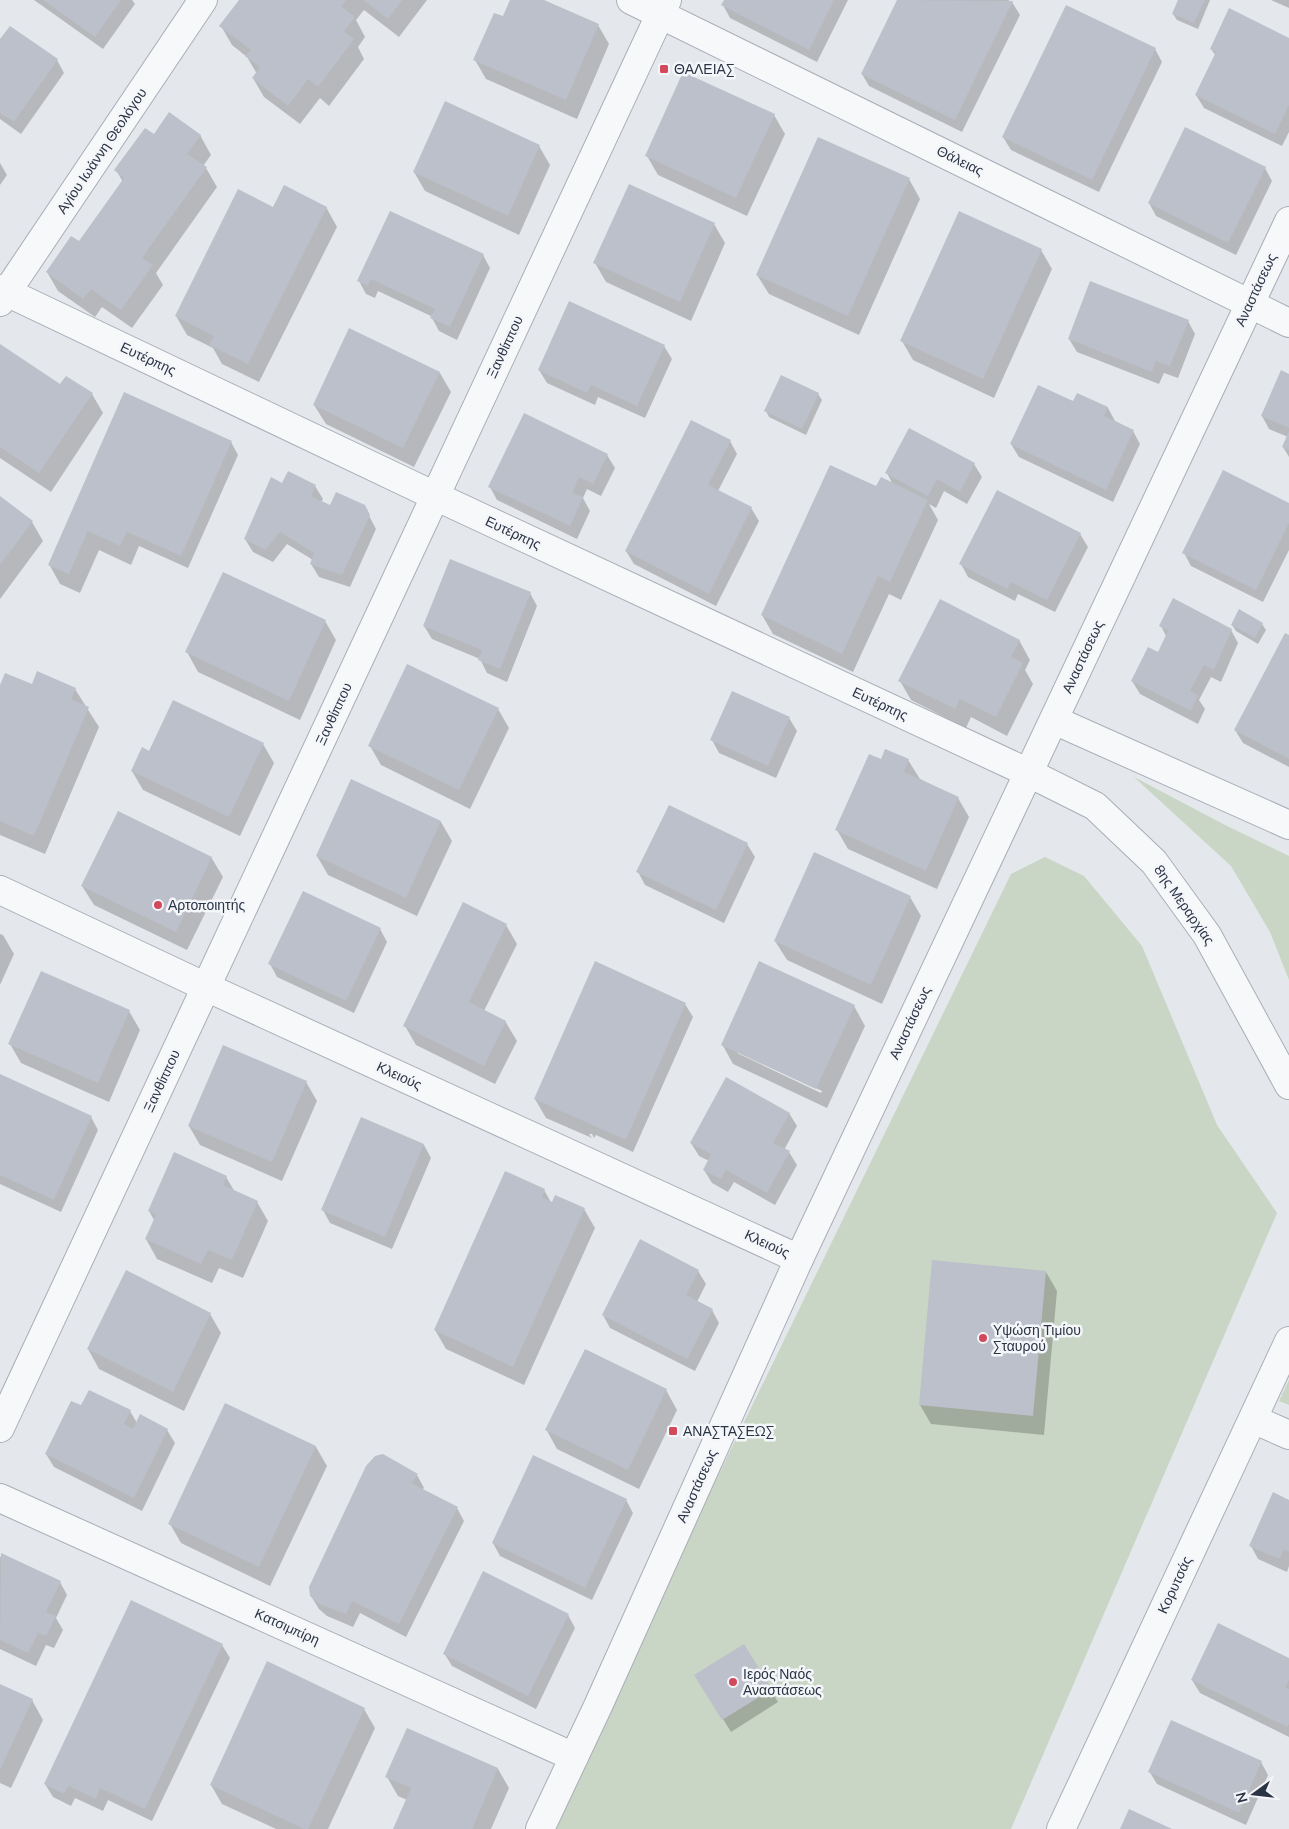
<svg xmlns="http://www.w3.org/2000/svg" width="1289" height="1829" font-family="'Nunito Sans',sans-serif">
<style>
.green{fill:#c9d6c5}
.shadow{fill:#0003;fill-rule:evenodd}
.building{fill:#bbc0ca}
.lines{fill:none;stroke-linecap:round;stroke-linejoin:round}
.minor-casing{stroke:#a9aeb7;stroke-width:30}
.tertiary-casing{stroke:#a9aeb7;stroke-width:30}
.minor{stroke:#f7f8fa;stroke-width:28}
.tertiary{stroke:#f7f8fa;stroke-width:28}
.poi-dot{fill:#d1495b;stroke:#f4f6f9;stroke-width:2}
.labels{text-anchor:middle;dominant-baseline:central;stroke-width:5;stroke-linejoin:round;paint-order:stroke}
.poi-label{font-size:14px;fill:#2b3445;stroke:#f4f6f9;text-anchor:start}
.street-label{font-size:14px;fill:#2b3445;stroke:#f4f6f9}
</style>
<rect width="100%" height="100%" fill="#e4e7ec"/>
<g class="green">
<polygon points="1134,777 1225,825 1289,856 1289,980 1270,932 1231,866"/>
<polygon points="1045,857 1084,876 1142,946 1217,1125 1277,1213 1011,1829 546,1829 1011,874"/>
<polygon points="1289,1380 1289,1405 1279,1401"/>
</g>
<g class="shadow">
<polygon points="34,0 132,0 135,4 103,49"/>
<polygon points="240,0 427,0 399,37 364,10 356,20 365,37 358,47 364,59 329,106 320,98 300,124 264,97 253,78 257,74 247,57 232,45 221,26"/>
<polygon points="512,0 541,0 598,25 609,44 577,119 486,79 475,60 504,18"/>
<polygon points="725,0 848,0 817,62 730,18 723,5"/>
<polygon points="898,0 1008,0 1012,2 1020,15 962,132 869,86 862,74"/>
<polygon points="1179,0 1210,0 1198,29 1177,20 1173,14"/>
<polygon points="1271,0 1289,0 1289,8"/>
<polygon points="1289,40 1289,132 1282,146 1204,108 1196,95 1216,56 1211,49"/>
<polygon points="0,42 57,60 64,73 21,134 0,119"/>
<polygon points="1155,49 1162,62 1099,192 1011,150 1003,137"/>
<polygon points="774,115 785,134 747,216 658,175 647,156"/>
<polygon points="154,135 200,135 211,155 203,166 206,168 217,187 156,273 163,285 132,328 102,307 95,317 58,291 47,272 79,243 123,182 116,170"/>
<polygon points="539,146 550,165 519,235 425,191 414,172"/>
<polygon points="0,163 7,175 0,185"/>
<polygon points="1265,168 1272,181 1236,255 1156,216 1149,203"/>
<polygon points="909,179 920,199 859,335 769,294 757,275"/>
<polygon points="326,207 337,227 259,382 222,364 213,348 187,335 176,316 274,208"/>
<polygon points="714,224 725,243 691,321 606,282 595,263"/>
<polygon points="1041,250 1052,269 994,398 913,360 902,341"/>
<polygon points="483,255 490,268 457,340 439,331 432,318 433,317 378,291 375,298 366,294 359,281"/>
<polygon points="1188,321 1195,334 1178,378 1164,373 1159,384 1077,352 1069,339"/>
<polygon points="0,346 61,386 92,394 103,413 51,492 0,458"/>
<polygon points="664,346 672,359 645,418 598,397 595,405 547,383 539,370"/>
<polygon points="440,373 451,392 414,467 326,424 314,405"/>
<polygon points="1289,375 1289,457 1283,447 1288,437 1269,429 1262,416"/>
<polygon points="124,394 231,442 238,455 188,568 139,546 131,565 99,550 80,593 60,584 49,564"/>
<polygon points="818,394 822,400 806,435 769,417 766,411"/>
<polygon points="1078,394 1108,408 1115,421 1133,431 1140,444 1113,502 1019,457 1011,444 1074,403"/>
<polygon points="730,441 737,454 718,491 751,508 759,521 716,606 634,564 626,551"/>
<polygon points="607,455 615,468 601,496 587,489 583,498 590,511 577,539 497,500 490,487"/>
<polygon points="974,464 982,477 967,504 944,491 936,508 929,504 938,520 901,600 889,594 853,672 773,634 762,615 877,488 893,485 887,473"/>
<polygon points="282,484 315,486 323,499 321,502 330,507 364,506 376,529 350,587 319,577 311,564 313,560 287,544 273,562 253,552 245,539"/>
<polygon points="0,498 32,522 43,541 0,599"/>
<polygon points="1289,504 1289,550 1263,602 1191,566 1184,553"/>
<polygon points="1080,534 1088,547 1055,612 1018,594 1015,601 968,577 961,564"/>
<polygon points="530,593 537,606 507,682 487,673 480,659 432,639 424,626"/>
<polygon points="325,621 336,640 300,720 198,672 187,652"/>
<polygon points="1262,624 1266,630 1258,644 1236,631 1232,625"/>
<polygon points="1161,626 1231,630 1238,643 1221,682 1211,677 1199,700 1205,709 1198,724 1140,694 1132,681 1158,654 1166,636"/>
<polygon points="1289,636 1289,767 1243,743 1235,730"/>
<polygon points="1019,640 1030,660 1025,670 1033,684 1007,736 971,717 966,728 911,700 900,681"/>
<polygon points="33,686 75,689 99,727 45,854 0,835 0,688"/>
<polygon points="498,709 509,728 470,809 381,765 370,746"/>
<polygon points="789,718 797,731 776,778 719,753 712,740"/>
<polygon points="263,744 274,763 240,836 143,790 132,771 150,753"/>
<polygon points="908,760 920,779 958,798 969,817 937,889 848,849 837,830 882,761"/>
<polygon points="351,781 441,822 452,841 417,916 328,875 317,856"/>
<polygon points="747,844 755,857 724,923 645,885 638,872"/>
<polygon points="211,857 223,877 187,950 94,905 82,886"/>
<polygon points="910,897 921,916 882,1004 787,960 775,941"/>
<polygon points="506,925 517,944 484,1011 505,1021 517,1041 495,1084 416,1045 405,1026"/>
<polygon points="380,929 387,942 354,1013 277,977 270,964"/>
<polygon points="0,934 3,935 14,954 0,985"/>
<polygon points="685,1004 693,1017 633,1152 596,1135 594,1138 592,1134 589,1134 592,1138 546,1118 535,1099"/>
<path d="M854 1006 865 1026 827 1108 733 1064 722 1044ZM737 1051 822 1091 821 1093 737 1053Z"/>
<polygon points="129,1011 140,1030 109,1102 21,1063 10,1044"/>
<polygon points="0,1076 91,1117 98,1130 61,1212 0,1184"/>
<polygon points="306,1082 317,1101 282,1181 200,1145 189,1126"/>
<polygon points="789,1113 797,1126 784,1150 789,1152 797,1165 775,1205 734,1182 728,1192 712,1183 704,1170 709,1161 699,1156 691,1143"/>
<polygon points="362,1118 424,1145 431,1158 392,1249 330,1223 323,1210"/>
<polygon points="226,1177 235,1192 257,1202 268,1221 243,1278 219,1268 212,1283 157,1259 146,1239 154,1220 149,1211"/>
<polygon points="544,1190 552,1204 584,1209 595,1228 524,1385 446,1349 435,1330"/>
<polygon points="698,1271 706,1284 697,1302 712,1310 719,1323 695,1371 610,1328 603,1315"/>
<polygon points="1046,1272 1057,1291 1044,1435 931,1424 920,1405"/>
<polygon points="210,1314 221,1333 184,1411 99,1369 88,1349"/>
<polygon points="666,1390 677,1410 639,1489 557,1449 546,1429"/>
<polygon points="226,1404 316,1447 327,1466 270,1586 181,1543 170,1524"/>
<polygon points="82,1407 130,1411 137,1423 140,1416 167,1430 175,1443 142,1511 54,1467 46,1454"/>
<polygon points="417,1475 424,1488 422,1490 457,1508 464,1521 406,1637 360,1613 353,1627 327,1616 319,1609 311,1596"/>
<polygon points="626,1500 633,1513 592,1600 500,1556 493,1543"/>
<polygon points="1289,1501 1289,1566 1287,1572 1258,1559 1251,1546"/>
<polygon points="2,1554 60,1582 67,1595 56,1618 63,1630 54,1648 46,1645 36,1666 0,1649 0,1558"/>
<polygon points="568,1615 575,1628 536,1709 452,1666 444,1653"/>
<polygon points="222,1645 230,1658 152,1821 108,1800 103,1811 75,1798 71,1806 53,1797 45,1784"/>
<polygon points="744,1645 778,1702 731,1732 704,1688"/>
<polygon points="1289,1659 1289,1737 1200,1693 1192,1680"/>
<polygon points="0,1686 32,1700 43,1720 11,1788 0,1783"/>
<polygon points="364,1709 375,1728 328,1829 276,1829 222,1804 211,1785"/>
<polygon points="407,1730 498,1769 509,1788 491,1829 394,1829 407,1800 398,1796 387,1777"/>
<polygon points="1261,1762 1268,1775 1246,1825 1157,1784 1149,1771"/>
</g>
<g class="building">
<polygon points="43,0 121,0 95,37"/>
<polygon points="239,0 346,0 341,6 355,17 344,31 354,39 318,87 308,79 288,106 252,78 260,67 245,56 251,50 219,26"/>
<polygon points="363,0 402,0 388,19"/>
<polygon points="510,0 544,0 599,24 566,100 473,60 494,13 503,16"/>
<polygon points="724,0 834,0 809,50 721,5"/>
<polygon points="897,0 1013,1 955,120 861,74"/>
<polygon points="1178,0 1205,0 1194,23 1172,14"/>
<polygon points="1066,5 1156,48 1092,180 1002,137"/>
<polygon points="1229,8 1289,38 1289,105 1275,134 1195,95 1216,52 1210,49"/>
<polygon points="10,26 58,59 14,122 0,113 0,39"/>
<polygon points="683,72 775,114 736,198 645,156"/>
<polygon points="445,101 540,145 508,216 413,172"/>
<polygon points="169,112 201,135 187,154 207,167 142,258 153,265 121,310 91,289 83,299 46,272 71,236 79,241 124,178 114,170 145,128 154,134"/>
<polygon points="1185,127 1266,167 1228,243 1148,203"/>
<polygon points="818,137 910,178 848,316 756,275"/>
<polygon points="629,184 715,223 680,302 593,263"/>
<polygon points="284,185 327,207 248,364 209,345 214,336 175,316 238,189 273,207"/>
<polygon points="390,211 484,254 450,327 430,318 435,309 371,279 368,286 357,281"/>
<polygon points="959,211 1042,249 983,379 900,341"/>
<polygon points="1090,281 1189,320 1170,366 1156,361 1152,372 1068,339"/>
<polygon points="569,301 665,345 637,406 591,385 587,393 538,370"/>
<polygon points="349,328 440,372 403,448 313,405"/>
<polygon points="0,344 60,384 66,376 93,393 39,473 0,447"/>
<polygon points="1281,370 1289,374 1289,428 1261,416"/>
<polygon points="781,375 819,393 802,429 764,411"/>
<polygon points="1038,385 1073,401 1077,393 1108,407 1104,416 1134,430 1106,490 1010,444"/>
<polygon points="124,392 232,441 181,556 127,532 120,546 88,531 69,574 48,565"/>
<polygon points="524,413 608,454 593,484 579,477 572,493 583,497 570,526 488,487"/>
<polygon points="691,420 731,440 708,485 752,507 709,594 625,551"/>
<polygon points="909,428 975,463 960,492 937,479 928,496 885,473"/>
<polygon points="1289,431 1289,450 1282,447"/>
<polygon points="830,465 876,486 881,477 928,500 890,582 878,576 842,654 761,615"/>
<polygon points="1223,470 1289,503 1289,523 1256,590 1182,553"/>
<polygon points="288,471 316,485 311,496 330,505 336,492 365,505 370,515 342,575 310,564 314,553 280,532 265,550 244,539 271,477 282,483"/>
<polygon points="997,490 1081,533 1047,600 1011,582 1007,589 959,564"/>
<polygon points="0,496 33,521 0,565"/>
<polygon points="450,559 531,592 500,669 478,660 482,650 423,626"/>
<polygon points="223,572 326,620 289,701 185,652"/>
<polygon points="1173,598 1232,629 1214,670 1204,665 1190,691 1198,695 1191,711 1131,681 1148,647 1158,652 1168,631 1159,626"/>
<polygon points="940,599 1020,640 1011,657 1023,663 996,717 960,699 955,709 898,681"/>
<polygon points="1239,609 1263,623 1255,638 1231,625"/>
<polygon points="1285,633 1289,635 1289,759 1234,730"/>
<polygon points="407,664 499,708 459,790 368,746"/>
<polygon points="37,671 76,688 71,699 89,707 34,836 0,821 0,685 5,673 32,684"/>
<polygon points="732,691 790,717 768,766 710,740"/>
<polygon points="173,700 264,743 229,817 131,771 142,747 149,751"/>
<polygon points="885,749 909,759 904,772 959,797 926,871 835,830 869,754 881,759"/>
<polygon points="351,779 441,821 406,898 316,856"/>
<polygon points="669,805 748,843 716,910 636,872"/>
<polygon points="118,811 212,857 176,932 81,886"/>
<polygon points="814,852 911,896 871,985 774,941"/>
<polygon points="303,891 381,928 346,1001 268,964"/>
<polygon points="463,902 507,924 469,1002 506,1021 484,1066 403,1026"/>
<polygon points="595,961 686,1003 626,1140 534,1099"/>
<polygon points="759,961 855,1005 816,1089 721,1045"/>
<polygon points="41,971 130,1010 98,1083 8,1044"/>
<polygon points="223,1045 307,1081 272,1162 188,1126"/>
<polygon points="0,1074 92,1116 54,1200 0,1175"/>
<polygon points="726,1077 790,1113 773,1143 790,1151 767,1193 726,1170 721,1179 703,1170 711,1154 690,1143"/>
<polygon points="361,1117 424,1144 385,1237 321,1210"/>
<polygon points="174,1152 227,1176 223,1185 258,1201 232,1260 208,1250 201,1264 145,1239 156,1215 148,1211"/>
<polygon points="505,1171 545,1189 542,1197 552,1202 555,1195 585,1208 513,1367 434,1330"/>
<polygon points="640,1239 699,1270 686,1295 713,1309 687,1359 602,1315"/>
<polygon points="932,1260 1046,1271 1033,1416 919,1405"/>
<polygon points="126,1270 211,1313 173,1392 87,1349"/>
<polygon points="585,1349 667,1389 628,1470 545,1430"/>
<polygon points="89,1390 131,1410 124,1424 133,1429 140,1414 168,1429 134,1498 45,1454 71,1401 81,1405"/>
<polygon points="225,1403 316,1446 259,1567 168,1524"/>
<polygon points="383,1454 418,1474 411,1483 458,1507 399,1624 352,1601 346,1614 319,1604 310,1596 309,1587 366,1466 375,1456"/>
<polygon points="533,1455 627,1499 585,1588 492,1543"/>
<polygon points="1273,1492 1289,1500 1289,1552 1284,1549 1279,1559 1249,1546"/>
<polygon points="1,1553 61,1581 46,1612 56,1616 46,1636 38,1633 28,1653 0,1640"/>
<polygon points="483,1571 569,1614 528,1696 443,1654"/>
<polygon points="131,1600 223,1644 145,1809 100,1788 96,1799 68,1786 64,1794 44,1784"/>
<polygon points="1218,1623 1289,1658 1289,1680 1285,1688 1289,1689 1289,1724 1287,1727 1191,1680"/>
<polygon points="744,1644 772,1689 722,1720 694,1675"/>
<polygon points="267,1661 365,1708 308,1829 304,1829 210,1785"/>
<polygon points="0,1684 33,1699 0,1770"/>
<polygon points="1171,1720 1262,1761 1239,1813 1148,1772"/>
<polygon points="407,1728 498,1768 472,1829 393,1829 411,1788 385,1777"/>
<polygon points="1129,1809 1172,1829 1120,1829"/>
</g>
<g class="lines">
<g class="minor-casing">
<g id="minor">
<polyline points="631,0 1289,323"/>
<polyline points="0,289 435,496 1029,773"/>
<polyline points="0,302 203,0"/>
<polyline points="1054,720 1289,825"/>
<polyline points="0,890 206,987 799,1259"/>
<polyline points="1253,1419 1289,1435"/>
<polyline points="0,1428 667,0"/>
<polyline points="0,1498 574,1757"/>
<polyline points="1061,1829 1289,1341"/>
</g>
</g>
<g class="tertiary-casing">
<g id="tertiary">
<polyline points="1029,773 1095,806 1154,862 1207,935 1289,1085"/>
<polyline points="540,1829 598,1706 799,1259 1289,221"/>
</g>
</g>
<use href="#minor" class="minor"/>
<use href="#tertiary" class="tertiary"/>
</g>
<g class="poi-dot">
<rect x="659" y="64" width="10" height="10" rx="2.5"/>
<circle cx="158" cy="905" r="5"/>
<circle cx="983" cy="1338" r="5"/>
<rect x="668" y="1426" width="10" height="10" rx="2.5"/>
<circle cx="733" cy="1682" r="5"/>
</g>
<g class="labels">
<g class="poi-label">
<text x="674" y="69">ΘΑΛΕΙΑΣ</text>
<text x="168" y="905">Αρτοποιητής</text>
<text x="993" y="1330">Υψώση Τιμίου<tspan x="993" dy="16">Σταυρού</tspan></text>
<text x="683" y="1431">ΑΝΑΣΤΑΣΕΩΣ</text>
<text x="743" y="1674">Ιερός Ναός<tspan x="743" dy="16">Αναστάσεως</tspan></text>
</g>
<g class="street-label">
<text transform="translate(102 151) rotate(-56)">Αγίου Ιωάννη Θεολόγου</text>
<text transform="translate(960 161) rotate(26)">Θάλειας</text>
<text transform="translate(1256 290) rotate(-65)">Αναστάσεως</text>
<text transform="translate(505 347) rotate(-65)">Ξανθίππου</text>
<text transform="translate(148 359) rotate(25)">Ευτέρπης</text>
<text transform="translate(513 533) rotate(25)">Ευτέρπης</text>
<text transform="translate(1083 657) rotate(-65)">Αναστάσεως</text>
<text transform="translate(880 704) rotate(25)">Ευτέρπης</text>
<text transform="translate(334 714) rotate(-65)">Ξανθίππου</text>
<text transform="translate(1184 905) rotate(55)">8ης Μεραρχίας</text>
<text transform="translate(910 1023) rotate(-65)">Αναστάσεως</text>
<text transform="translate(399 1076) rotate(25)">Κλειούς</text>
<text transform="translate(162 1081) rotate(-65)">Ξανθίππου</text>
<text transform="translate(767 1244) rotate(25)">Κλειούς</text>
<text transform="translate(697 1486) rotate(-66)">Αναστάσεως</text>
<text transform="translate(1175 1585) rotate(-65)">Κορυτσάς</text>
<text transform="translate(287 1627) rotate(24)">Κατσιμπίρη</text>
</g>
</g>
<g transform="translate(1254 1794) rotate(255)" stroke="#f4f6f9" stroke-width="4" paint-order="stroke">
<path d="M0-4L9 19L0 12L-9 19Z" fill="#2b3445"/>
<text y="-8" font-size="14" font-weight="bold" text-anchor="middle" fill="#2b3445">N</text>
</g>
</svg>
